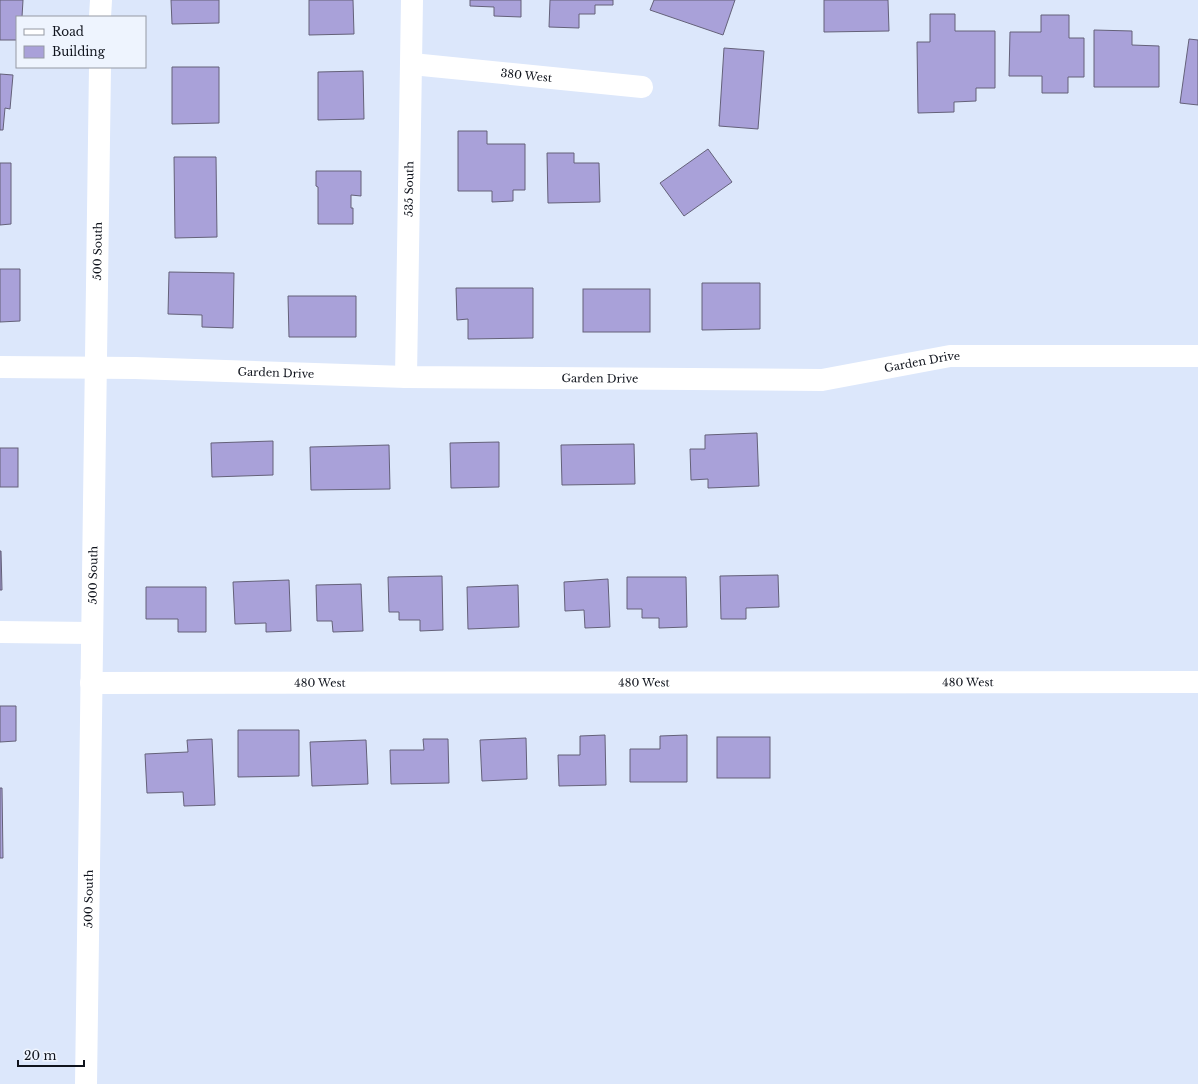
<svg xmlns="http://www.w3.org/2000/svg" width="1198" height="1084" font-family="'Libre Baskerville',serif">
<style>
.building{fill:#a9a1d9;stroke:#646179}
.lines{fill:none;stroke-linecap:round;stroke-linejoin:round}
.minor{stroke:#fff;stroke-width:22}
.labels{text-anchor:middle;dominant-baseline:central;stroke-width:3;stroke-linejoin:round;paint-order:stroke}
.street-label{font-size:11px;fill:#10141d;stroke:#eef4fe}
</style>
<rect width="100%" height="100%" fill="#dce7fb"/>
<g class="building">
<polygon points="0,0 23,0 22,17 17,17 17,40 0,40"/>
<polygon points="171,0 219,0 219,23 172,24"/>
<polygon points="309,0 353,0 354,34 309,35"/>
<polygon points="470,0 521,0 521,17 494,16 494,7 470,6"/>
<polygon points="550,0 613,0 613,5 595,5 595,14 579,14 579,28 549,27"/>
<polygon points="654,0 735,0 723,35 650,10"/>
<polygon points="824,0 888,0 889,31 824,32"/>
<polygon points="930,14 955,14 955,31 995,31 995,88 976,88 976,101 954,102 954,112 918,113 917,42 930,42"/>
<polygon points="1041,15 1069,15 1069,38 1084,38 1084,77 1068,77 1068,93 1042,93 1042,76 1009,76 1010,32 1041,32"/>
<polygon points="1094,30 1132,31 1132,45 1159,46 1159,87 1094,87"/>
<polygon points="1189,39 1198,40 1198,105 1180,103"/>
<polygon points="724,48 764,51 758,129 719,126"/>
<polygon points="172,67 219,67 219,123 172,124"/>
<polygon points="363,71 364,119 318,120 318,72"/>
<polygon points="0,74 13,75 10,109 5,108 3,130 0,130"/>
<polygon points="458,131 487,131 487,144 525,144 525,190 513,190 513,201 492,202 492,191 458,191"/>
<polygon points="708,149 732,182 684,216 660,183"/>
<polygon points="547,153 574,153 574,163 599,163 600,202 548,203"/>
<polygon points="174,157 216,157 217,237 175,238"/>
<polygon points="0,163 11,163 11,224 0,225"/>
<polygon points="316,171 361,171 361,196 351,195 351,208 353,208 353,224 318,224 318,187 316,186"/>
<polygon points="0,269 20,269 20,321 0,322"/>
<polygon points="169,272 234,273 233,328 202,327 202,315 168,314"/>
<polygon points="702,283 760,283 760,329 702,330"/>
<polygon points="456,288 533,288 533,338 468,339 468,319 457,320"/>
<rect x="583" y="289" width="67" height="43"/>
<polygon points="288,296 356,296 356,337 289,337"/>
<polygon points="757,433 759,486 708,488 708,479 691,480 690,449 705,449 705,435"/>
<polygon points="273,441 273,475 212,477 211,443"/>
<polygon points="499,442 499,487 451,488 450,443"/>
<polygon points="634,444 635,484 562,485 561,445"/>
<polygon points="389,445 390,489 311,490 310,447"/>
<rect x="0" y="448" width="18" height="39"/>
<polygon points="0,551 1,551 2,590 0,590"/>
<polygon points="778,575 779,607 746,608 746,619 721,619 720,576"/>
<polygon points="442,576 443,630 420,631 420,620 399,620 399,612 389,612 388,577"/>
<polygon points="627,577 686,577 687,627 659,628 659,618 642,618 642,609 627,609"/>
<polygon points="608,579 610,627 585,628 584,610 565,611 564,582"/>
<polygon points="289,580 291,631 266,632 266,623 235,624 233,582"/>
<polygon points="361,584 363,631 333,632 332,621 317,621 316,585"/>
<polygon points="518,585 519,627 468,629 467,587"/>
<polygon points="146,587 206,587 206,632 178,632 178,619 146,619"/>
<polygon points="0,706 16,706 16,741 0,742"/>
<polygon points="238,730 299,730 299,776 238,777"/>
<polygon points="605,735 606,785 559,786 558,755 580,755 580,736"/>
<polygon points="687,735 687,782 630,782 630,749 660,749 660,736"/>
<rect x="717" y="737" width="53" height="41"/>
<polygon points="526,738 527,779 482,781 480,740"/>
<polygon points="212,739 215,805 184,806 183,792 147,793 145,754 188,752 187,740"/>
<polygon points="423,739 448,739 449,783 391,784 390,750 424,750"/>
<polygon points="366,740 368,784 312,786 310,742"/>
<polygon points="0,788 2,788 3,858 0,858"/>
</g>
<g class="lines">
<g class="minor">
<polyline points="100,17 101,0"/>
<path id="s1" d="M412 64 642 87"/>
<path id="s2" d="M0 367 135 368 406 377 822 380 950 356H1198"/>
<path id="s3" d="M406 377 412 0"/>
<polyline points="0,632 92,633"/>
<path id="s4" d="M91 683 1198 682"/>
<path id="s5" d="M86 1084 100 67"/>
</g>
</g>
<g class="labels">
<g class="street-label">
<text stroke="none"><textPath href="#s1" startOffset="115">380 West</textPath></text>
<text stroke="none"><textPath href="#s3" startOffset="188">535 South</textPath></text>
<text stroke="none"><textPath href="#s5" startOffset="833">500 South</textPath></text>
<text stroke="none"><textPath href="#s2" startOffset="924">Garden Drive</textPath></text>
<text stroke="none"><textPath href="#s2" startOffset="276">Garden Drive</textPath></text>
<text stroke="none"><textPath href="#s2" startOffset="600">Garden Drive</textPath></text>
<text stroke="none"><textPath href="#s5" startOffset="509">500 South</textPath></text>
<text stroke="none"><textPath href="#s4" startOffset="229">480 West</textPath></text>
<text stroke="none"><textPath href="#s4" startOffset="553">480 West</textPath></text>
<text stroke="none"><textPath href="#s4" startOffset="877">480 West</textPath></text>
<text stroke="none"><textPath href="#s5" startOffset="185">500 South</textPath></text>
</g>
</g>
<rect x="16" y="16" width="130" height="52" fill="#eef4fe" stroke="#959aa4"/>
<rect x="24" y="29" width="20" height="6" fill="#ffffff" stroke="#959aa4"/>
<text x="52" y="36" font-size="12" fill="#10141d">Road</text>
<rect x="24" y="46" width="20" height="12" fill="#a9a1d9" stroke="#959aa4"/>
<text x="52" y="56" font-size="12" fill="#10141d">Building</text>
<path d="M18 1060v6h66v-6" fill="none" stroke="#10141d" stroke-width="2"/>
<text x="24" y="1060" font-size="12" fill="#10141d" stroke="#eef4fe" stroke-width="3" paint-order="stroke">20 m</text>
</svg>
